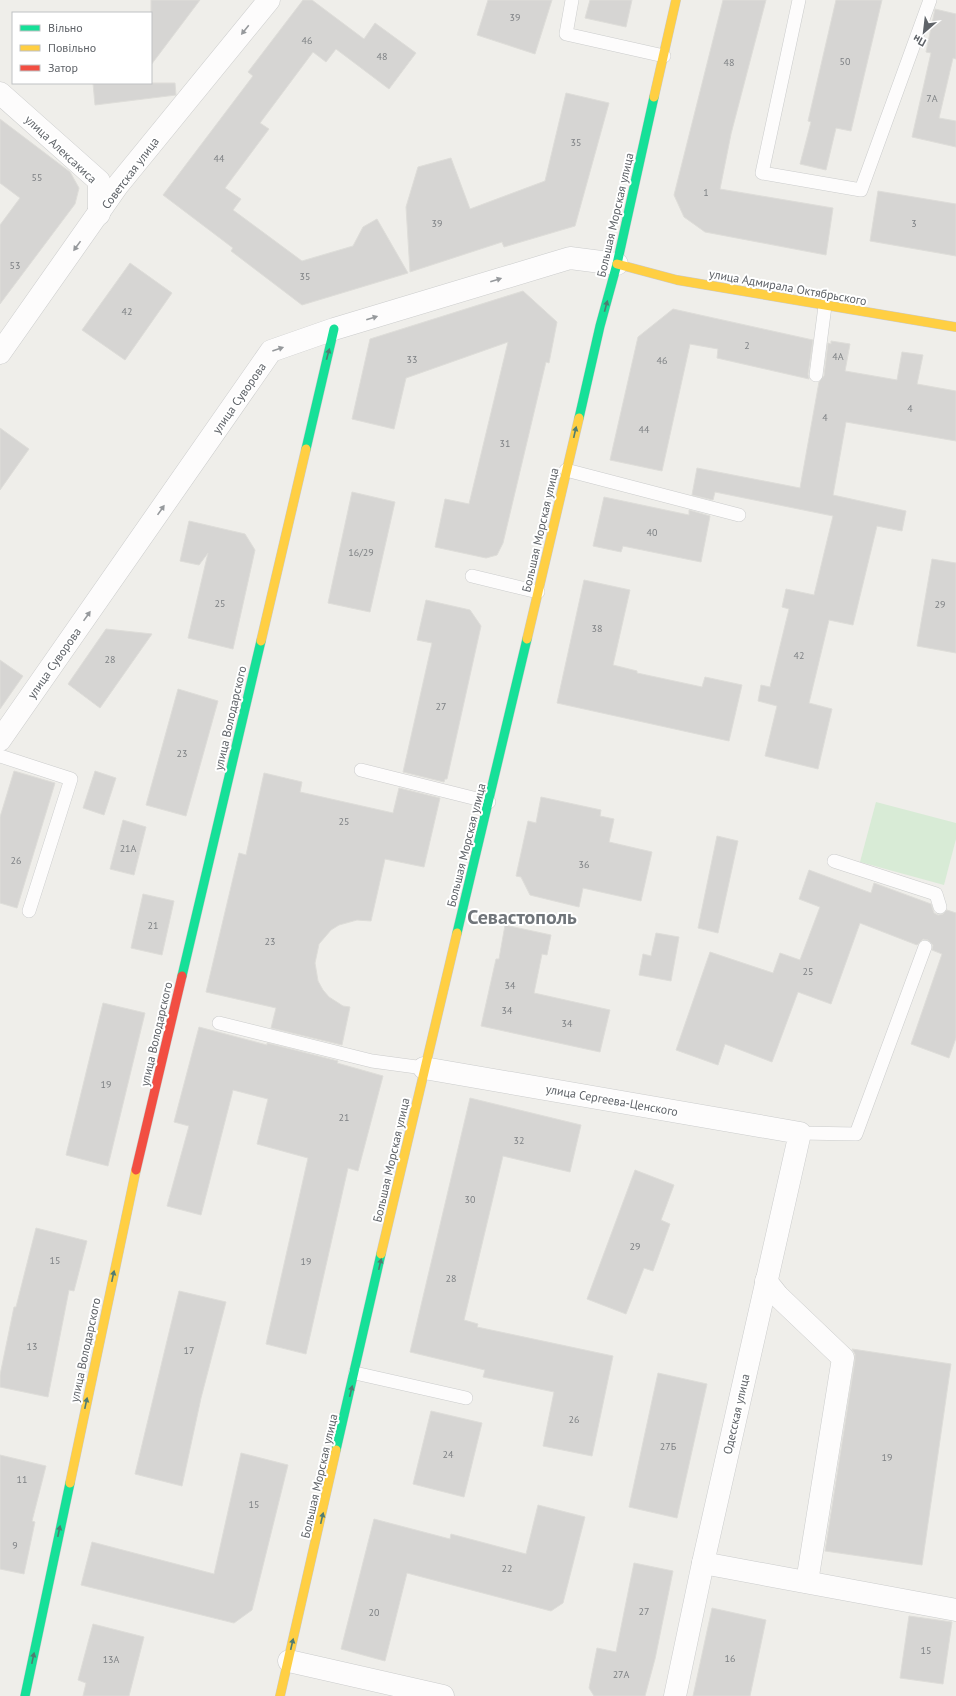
<svg xmlns="http://www.w3.org/2000/svg" width="956" height="1696" font-family="'PT Sans',sans-serif">
<style>
.green{fill:#d8ebd6}
.building{fill:#d6d5d3;stroke:#deddd9}
.lines{fill:none;stroke-linecap:round;stroke-linejoin:round}
.lane-casing{stroke:#cbcccc;stroke-width:14}
.street-casing{stroke:#cbcccc;stroke-width:23}
.fast-casing{stroke:#cacacb;stroke-width:10}
.slow-casing{stroke:#cacacb;stroke-width:10}
.jam-casing{stroke:#cacacb;stroke-width:10}
.lane{stroke:#fdfcfc;stroke-width:13}
.street{stroke:#fdfcfc;stroke-width:22}
.fast{stroke:#16e098;stroke-width:9}
.slow{stroke:#ffcf43;stroke-width:9}
.jam{stroke:#f24e42;stroke-width:9}
.oneway{fill:#96999c}
.oneway2{fill:#507c72}
.labels{text-anchor:middle;dominant-baseline:central;stroke-width:4;stroke-linejoin:round;paint-order:stroke}
.number-label{font-size:10px;fill:#7e8184}
.street-label{font-size:12px;fill:#5f6368;stroke:#fff}
.town-label{font-size:20px;font-weight:bold;fill:#70757a;stroke:#fff}
</style>
<rect width="100%" height="100%" fill="#efeeea"/>
<polygon class="green" points="876,802 956,823 956,839 944,885 860,862"/>
<g class="building">
<polygon points="151,0 200,0 151,65"/>
<polygon points="303,0 312,0 364,39 375,23 416,53 389,89 336,49 326,62 313,52 260,123 269,129 225,188 241,199 233,210 302,261 353,246 363,227 377,219 408,273 302,305 231,251 233,248 163,195 253,76 248,72"/>
<polygon points="488,0 552,0 535,54 477,35"/>
<polygon points="590,0 632,0 626,27 585,18"/>
<polygon points="723,0 766,0 731,134 720,189 833,208 826,255 705,232 684,217 674,195"/>
<polygon points="836,0 882,0 851,131 836,128 826,170 800,164 811,122 808,121"/>
<polygon points="935,9 956,14 956,59 953,58 939,118 956,121 956,147 912,137 931,53 926,52"/>
<polygon points="93,83 175,83 176,95 95,105"/>
<polygon points="566,93 609,103 575,226 504,247 502,242 410,272 406,207 418,167 451,158 470,209 545,181"/>
<polygon points="0,119 70,172 79,188 75,204 0,304 0,225 20,198 0,183"/>
<polygon points="878,191 956,204 956,256 870,241"/>
<polygon points="130,263 172,293 125,360 82,330"/>
<polygon points="523,291 557,322 549,363 546,362 503,543 497,555 486,558 435,547 445,499 469,504 508,342 406,378 394,429 352,419 370,339"/>
<polygon points="673,309 813,340 808,374 809,379 717,358 718,349 690,344 662,471 610,460 638,337"/>
<polygon points="831,341 850,344 845,371 897,380 902,352 923,355 917,384 956,391 956,441 846,422 833,495 906,511 902,531 877,526 853,625 829,620 809,703 832,709 818,769 765,756 777,706 758,701 761,685 770,687 789,609 782,607 786,589 814,595 833,516 715,492 713,500 692,495 697,468 800,488 819,382 824,376 828,343 831,344"/>
<polygon points="0,428 29,449 0,490"/>
<polygon points="352,492 395,502 370,612 328,603"/>
<polygon points="604,497 689,515 689,510 710,516 701,562 623,546 621,552 593,546"/>
<polygon points="189,521 245,534 255,550 233,649 188,638 208,553 199,565 180,561"/>
<polygon points="932,559 956,563 956,653 917,646"/>
<polygon points="584,580 630,590 613,665 637,671 637,673 702,687 705,677 742,685 729,741 557,703"/>
<polygon points="426,600 470,610 481,626 447,779 445,779 444,782 403,772 432,643 417,640"/>
<polygon points="106,629 152,634 100,708 68,684"/>
<polygon points="0,660 23,676 0,709"/>
<polygon points="178,689 218,701 186,816 146,805"/>
<polygon points="14,771 55,783 17,908 0,903 0,817"/>
<polygon points="95,771 116,778 104,815 83,808"/>
<polygon points="264,773 302,782 300,792 393,813 399,788 440,798 424,867 385,859 371,921 357,920 339,925 331,930 319,944 315,963 318,981 323,990 329,997 343,1006 350,1007 342,1045 271,1028 276,1008 206,992 239,853 246,855"/>
<polygon points="541,797 601,810 600,816 614,819 609,842 652,852 641,901 583,888 579,907 530,895 521,877 516,876 528,821 536,823"/>
<polygon points="123,820 146,827 134,875 110,869"/>
<polygon points="717,836 738,841 718,933 698,928"/>
<polygon points="809,870 871,893 874,883 931,904 934,913 938,915 943,914 947,910 956,913 956,1038 949,1058 911,1044 942,954 932,950 933,945 928,940 923,939 917,945 860,923 831,1004 798,992 772,1062 725,1044 718,1065 676,1050 710,952 773,973 780,953 800,960 820,907 799,899"/>
<polygon points="143,894 174,901 162,955 131,948"/>
<polygon points="505,925 551,935 547,955 542,954 534,993 610,1010 600,1052 481,1026 496,959 499,959"/>
<polygon points="656,933 679,937 671,981 639,975 643,954 651,956"/>
<polygon points="103,1003 145,1013 108,1166 66,1155"/>
<polygon points="199,1027 267,1045 267,1043 338,1061 337,1063 383,1076 358,1171 348,1168 306,1354 266,1344 308,1158 257,1144 268,1099 233,1090 201,1215 167,1206 189,1126 174,1122"/>
<polygon points="470,1098 581,1125 570,1172 503,1156 464,1320 478,1324 477,1327 613,1356 592,1456 543,1446 554,1392 483,1377 485,1370 410,1352"/>
<polygon points="635,1170 674,1185 661,1220 670,1224 653,1271 644,1268 626,1314 587,1299"/>
<polygon points="36,1228 87,1241 74,1291 69,1290 48,1397 0,1387 0,1375 14,1307 16,1307"/>
<polygon points="179,1291 226,1302 201,1398 182,1486 135,1474"/>
<polygon points="852,1349 951,1364 922,1565 825,1551 855,1360 855,1354"/>
<polygon points="658,1373 707,1384 677,1518 629,1507"/>
<polygon points="431,1411 482,1423 464,1497 413,1484"/>
<polygon points="241,1453 288,1465 252,1610 234,1623 81,1585 92,1542 214,1574"/>
<polygon points="0,1455 46,1466 32,1521 35,1522 24,1574 0,1569"/>
<polygon points="538,1505 585,1517 563,1603 551,1611 407,1573 385,1661 341,1649 374,1519 450,1539 451,1534 526,1554"/>
<polygon points="634,1563 673,1571 655,1659 645,1696 594,1696 589,1688 597,1648 616,1652"/>
<polygon points="712,1608 766,1620 750,1696 693,1696"/>
<polygon points="909,1616 952,1622 943,1684 900,1678"/>
<polygon points="93,1624 144,1637 129,1696 83,1696 86,1683 78,1680"/>
</g>
<g class="lines">
<g class="lane-casing">
<g id="lane">
<polyline points="572,0 566,34 664,56"/>
<polyline points="799,0 762,173 861,190 930,0"/>
<polyline points="816,375 825,306"/>
<polyline points="566,470 739,515"/>
<polyline points="472,576 538,592"/>
<polyline points="0,756 71,779 29,911"/>
<polyline points="361,770 489,802"/>
<polyline points="834,861 936,894 940,907"/>
<polyline points="219,1023 372,1061 424,1068"/>
<polyline points="800,1133 856,1134 925,947"/>
<polyline points="355,1373 466,1398"/>
</g>
</g>
<g class="street-casing">
<g id="street">
<polyline points="0,93 99,181 99,214"/>
<polyline points="0,353 118,185 269,0"/>
<polyline points="0,740 271,351 334,329 570,258 617,264"/>
<polyline points="424,1068 800,1133 703,1563 675,1696"/>
<polyline points="766,1281 778,1296 843,1358 807,1582"/>
<polyline points="703,1563 956,1610"/>
<polyline points="289,1661 443,1696"/>
</g>
</g>
<g class="fast-casing">
<g id="fast">
<polyline points="579,418 600,326 617,264 654,97"/>
<polyline points="306,449 334,329"/>
<polyline points="457,933 527,639"/>
<polyline points="182,976 261,641"/>
<polyline points="336,1450 381,1254"/>
<polyline points="25,1696 70,1483"/>
</g>
</g>
<g class="slow-casing">
<g id="slow">
<polyline points="654,97 676,0"/>
<polyline points="617,264 677,280 956,327"/>
<polyline points="527,639 579,418"/>
<polyline points="261,641 306,449"/>
<polyline points="381,1254 457,933"/>
<polyline points="70,1483 136,1170"/>
<polyline points="280,1696 336,1450"/>
</g>
</g>
<g class="jam-casing">
<polyline id="jam" points="136,1170 182,976"/>
</g>
<use href="#lane" class="lane"/>
<use href="#street" class="street"/>
<use href="#fast" class="fast"/>
<use href="#slow" class="slow"/>
<use href="#jam" class="jam"/>
</g>
<defs><path id="oneway-solid" d="M-6-.8H1V-3.2L6.5 0L1 3.2V.8H-6Z"/></defs>
<g class="oneway">
<use href="#oneway-solid" transform="translate(245 30) rotate(129)"/>
<use href="#oneway-solid" transform="translate(77 246) rotate(126)"/>
<use href="#oneway-solid" transform="translate(496 280) rotate(-17)"/>
<use href="#oneway-solid" transform="translate(372 318) rotate(-17)"/>
<use href="#oneway-solid" transform="translate(278 349) rotate(-19)"/>
<use href="#oneway-solid" transform="translate(161 510) rotate(-55)"/>
<use href="#oneway-solid" transform="translate(87 616) rotate(-55)"/>
</g>
<g class="oneway2">
<use href="#oneway-solid" transform="translate(606 306) rotate(-75)"/>
<use href="#oneway-solid" transform="translate(328 354) rotate(-75)"/>
<use href="#oneway-solid" transform="translate(575 432) rotate(-77)"/>
<use href="#oneway-solid" transform="translate(380 1264) rotate(-77)"/>
<use href="#oneway-solid" transform="translate(113 1276) rotate(-78)"/>
<use href="#oneway-solid" transform="translate(351 1391) rotate(-77)"/>
<use href="#oneway-solid" transform="translate(86 1403) rotate(-78)"/>
<use href="#oneway-solid" transform="translate(322 1518) rotate(-77)"/>
<use href="#oneway-solid" transform="translate(59 1531) rotate(-78)"/>
<use href="#oneway-solid" transform="translate(292 1644) rotate(-77)"/>
<use href="#oneway-solid" transform="translate(33 1658) rotate(-78)"/>
</g>
<g class="labels">
<g class="number-label">
<text x="515" y="17">39</text>
<text x="307" y="40">46</text>
<text x="382" y="56">48</text>
<text x="845" y="61">50</text>
<text x="729" y="62">48</text>
<text x="932" y="98">7А</text>
<text x="576" y="142">35</text>
<text x="219" y="158">44</text>
<text x="37" y="177">55</text>
<text x="706" y="192">1</text>
<text x="437" y="223">39</text>
<text x="914" y="223">3</text>
<text x="15" y="265">53</text>
<text x="305" y="276">35</text>
<text x="127" y="311">42</text>
<text x="747" y="345">2</text>
<text x="838" y="356">4А</text>
<text x="412" y="359">33</text>
<text x="662" y="360">46</text>
<text x="910" y="408">4</text>
<text x="825" y="417">4</text>
<text x="644" y="429">44</text>
<text x="505" y="443">31</text>
<text x="652" y="532">40</text>
<text x="361" y="552">16/29</text>
<text x="220" y="603">25</text>
<text x="940" y="604">29</text>
<text x="597" y="628">38</text>
<text x="799" y="655">42</text>
<text x="110" y="659">28</text>
<text x="441" y="706">27</text>
<text x="182" y="753">23</text>
<text x="344" y="821">25</text>
<text x="128" y="848">21А</text>
<text x="16" y="860">26</text>
<text x="584" y="864">36</text>
<text x="153" y="925">21</text>
<text x="270" y="941">23</text>
<text x="808" y="971">25</text>
<text x="510" y="985">34</text>
<text x="507" y="1010">34</text>
<text x="567" y="1023">34</text>
<text x="106" y="1084">19</text>
<text x="344" y="1117">21</text>
<text x="519" y="1140">32</text>
<text x="470" y="1199">30</text>
<text x="635" y="1246">29</text>
<text x="55" y="1260">15</text>
<text x="306" y="1261">19</text>
<text x="451" y="1278">28</text>
<text x="32" y="1346">13</text>
<text x="189" y="1350">17</text>
<text x="574" y="1419">26</text>
<text x="668" y="1446">27Б</text>
<text x="448" y="1454">24</text>
<text x="887" y="1457">19</text>
<text x="22" y="1479">11</text>
<text x="254" y="1504">15</text>
<text x="15" y="1545">9</text>
<text x="507" y="1568">22</text>
<text x="644" y="1611">27</text>
<text x="374" y="1612">20</text>
<text x="926" y="1650">15</text>
<text x="730" y="1658">16</text>
<text x="111" y="1659">13А</text>
<text x="621" y="1674">27А</text>
</g>
<g class="street-label">
<text transform="translate(61 149) rotate(43)">улица Алексакиса</text>
<text transform="translate(130 173) rotate(-53)">Советская улица</text>
<text transform="translate(615 215) rotate(-77)">Большая Морская улица</text>
<text transform="translate(788 287) rotate(10)">улица Адмирала Октябрьского</text>
<text transform="translate(239 398) rotate(-55)">улица Суворова</text>
<text transform="translate(540 530) rotate(-77)">Большая Морская улица</text>
<text transform="translate(54 663) rotate(-55)">улица Суворова</text>
<text transform="translate(230 718) rotate(-77)">улица Володарского</text>
<text transform="translate(466 845) rotate(-76)">Большая Морская улица</text>
<text transform="translate(156 1034) rotate(-77)">улица Володарского</text>
<text transform="translate(612 1100) rotate(10)">улица Сергеева-Ценского</text>
<text transform="translate(391 1160) rotate(-77)">Большая Морская улица</text>
<text transform="translate(85 1350) rotate(-78)">улица Володарского</text>
<text transform="translate(736 1414) rotate(-77)">Одесская улица</text>
<text transform="translate(319 1476) rotate(-77)">Большая Морская улица</text>
</g>
<g class="town-label">
<text x="522" y="917">Севастополь</text>
</g>
</g>
<rect x="12" y="12" width="140" height="72" fill="#ffffff" stroke="#bfc1c3"/>
<rect x="20" y="25" width="20" height="6" fill="#16e098" stroke="#bfc1c3"/>
<text x="48" y="32" font-size="12" fill="#5f6368">Вільно</text>
<rect x="20" y="45" width="20" height="6" fill="#ffcf43" stroke="#bfc1c3"/>
<text x="48" y="52" font-size="12" fill="#5f6368">Повільно</text>
<rect x="20" y="65" width="20" height="6" fill="#f24e42" stroke="#bfc1c3"/>
<text x="48" y="72" font-size="12" fill="#5f6368">Затор</text>
<g transform="translate(924 32) rotate(208)" stroke="#ffffff" stroke-width="3" paint-order="stroke">
<path d="M0-3L7 15L0 10L-7 15Z" fill="#5f6368"/>
<text y="-6" font-size="11" font-weight="bold" text-anchor="middle" fill="#5f6368">Пн</text>
</g>
</svg>
